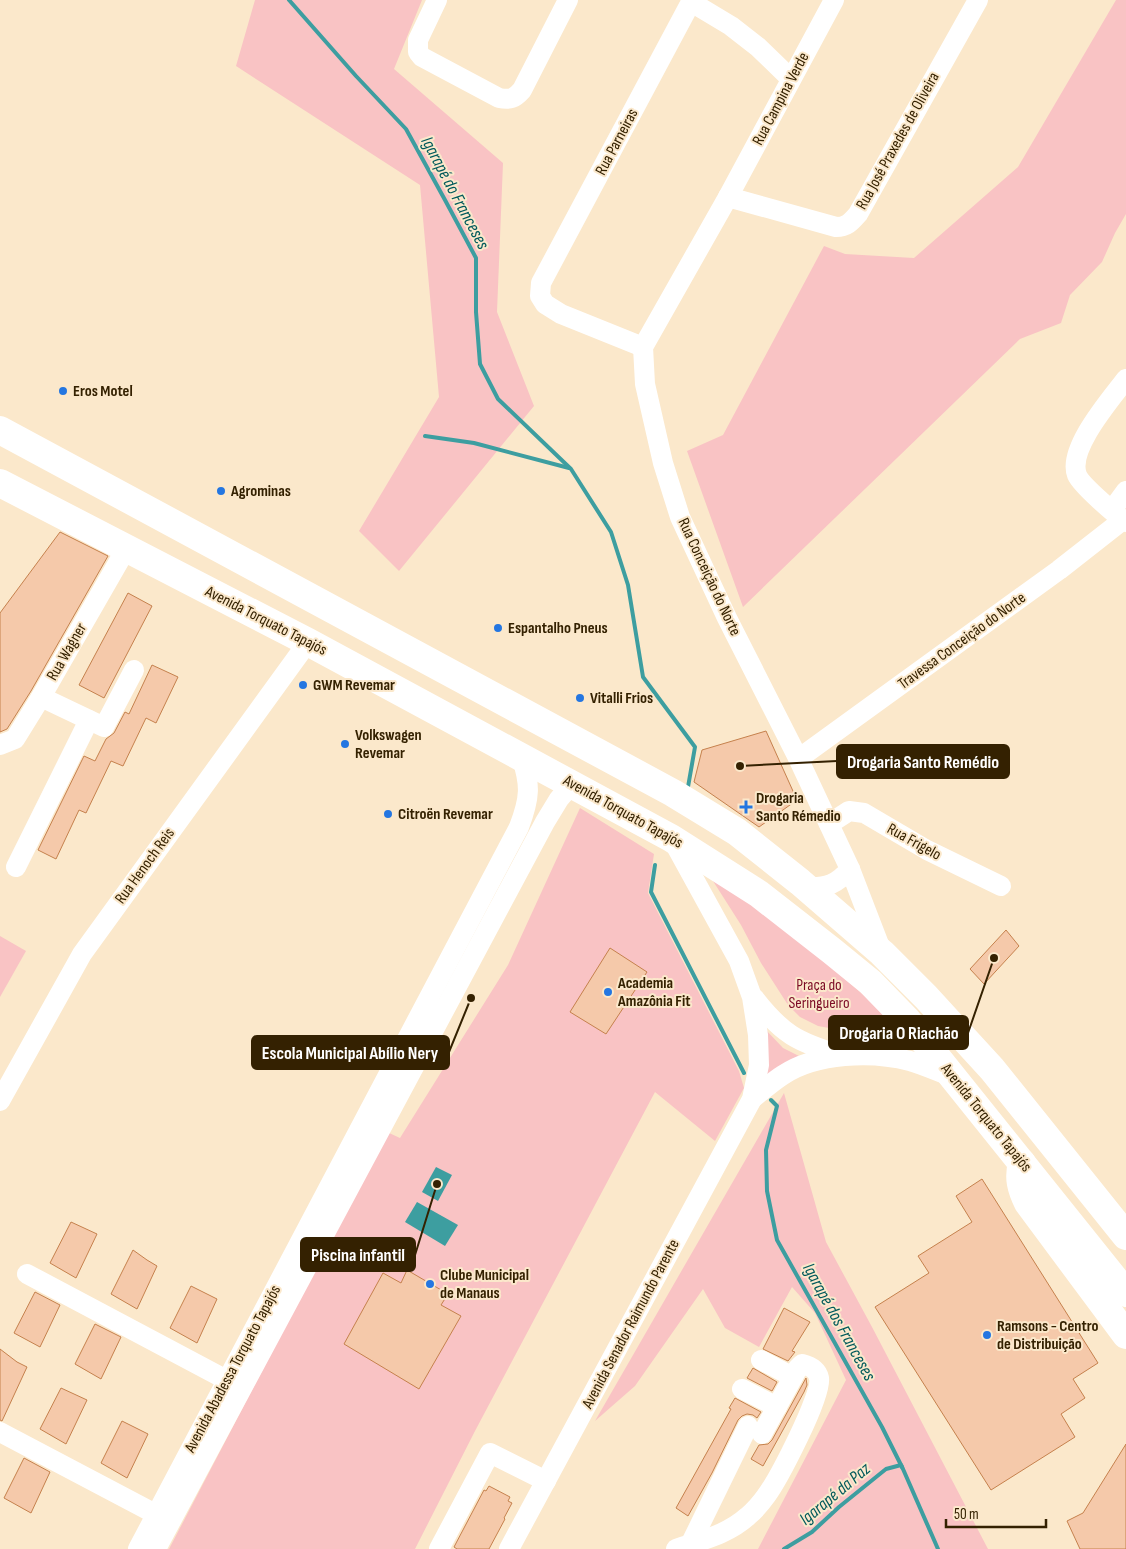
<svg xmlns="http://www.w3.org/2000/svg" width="1126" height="1549" font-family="'Sofia Sans Condensed',sans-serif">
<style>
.green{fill:#f9c3c4}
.water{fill:#3d9ea0}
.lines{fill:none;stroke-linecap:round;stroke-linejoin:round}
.stream{stroke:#3d9ea0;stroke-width:4}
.building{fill:#f5c9aa;stroke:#c5814d}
.minor{stroke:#fff;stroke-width:20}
.highway{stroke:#fff;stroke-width:28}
.poi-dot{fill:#2476e1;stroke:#fbe8cb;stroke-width:2}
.labels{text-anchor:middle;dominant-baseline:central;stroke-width:4;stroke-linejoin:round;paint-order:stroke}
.street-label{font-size:16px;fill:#342101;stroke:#fbe8cb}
.poi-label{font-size:16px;font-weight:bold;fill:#342101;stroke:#fbe8cb;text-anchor:start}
.park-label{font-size:16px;fill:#7c0b25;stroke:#fbe8cb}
.water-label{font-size:18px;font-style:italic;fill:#01595b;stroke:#fbe8cb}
.leader{fill:none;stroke:#342101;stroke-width:2}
.callout-dot{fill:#342101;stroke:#fbe8cb;stroke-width:2}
.callout{fill:#342101;stroke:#342101;stroke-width:2}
.callout-label{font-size:18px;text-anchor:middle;font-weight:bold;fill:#fff}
</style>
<rect width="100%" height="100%" fill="#fbe8cb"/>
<g class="green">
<polygon points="255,0 422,0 394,69 503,163 497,312 534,406 399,571 359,531 439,397 420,185 236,66"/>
<polygon points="1116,0 1126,0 1126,214 1115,233 1102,262 1070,295 1061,323 1020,339 743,607 687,451 723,435 824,246 845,254 914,258 1018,167"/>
<polygon points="580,808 654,854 648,893 739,1071 744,1088 715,1141 655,1092 475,1431 415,1549 169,1549 387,1132 400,1138 508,965"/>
<polygon points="706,870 759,906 872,1002 912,1043 818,1026 800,1017 788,1005 761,963 741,925"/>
<polygon points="0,936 26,951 0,997"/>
<polygon points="766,1030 783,1048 801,1057 763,1083"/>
<polygon points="784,1093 826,1242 872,1327 988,1549 758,1549 846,1380 815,1313 792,1287 759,1347 725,1328 703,1289 635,1386 595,1421"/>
</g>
<g class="water">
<polygon points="436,1167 452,1175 438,1201 422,1192"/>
<polygon points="417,1202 458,1225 445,1246 405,1222"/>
</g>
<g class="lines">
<g class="stream">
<polyline points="289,0 356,76 406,129 445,200 476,258 476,312 480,364 498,399 571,469 611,532 628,585 643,677 695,747 688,787"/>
<polyline points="425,436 474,443 569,468"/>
<polyline points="655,865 651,892 744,1073"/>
<polyline points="771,1100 777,1106 766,1150 767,1191 777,1240 882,1427 903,1469 938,1549"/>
<polyline points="784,1549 812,1532 839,1507 886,1469 901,1465 902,1467"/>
</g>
</g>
<g class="building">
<polygon points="60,532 108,556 31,691 7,729 0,732 0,613"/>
<polygon points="128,593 152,606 104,698 79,685"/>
<polygon points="152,665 178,677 156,723 146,718 123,766 111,761 86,813 79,810 56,859 38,850 84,756 95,761 106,739 114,733 125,712 129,714"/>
<polygon points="766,731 797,800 759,827 694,782 702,750"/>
<polygon points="1006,930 1019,946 984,984 970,969"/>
<polygon points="610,948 647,972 606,1034 570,1012"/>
<polygon points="982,1179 1098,1363 1073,1379 1085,1398 1061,1414 1075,1437 991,1490 875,1307 929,1273 918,1256 972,1222 956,1196"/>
<polygon points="71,1222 97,1234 76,1278 50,1263"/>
<polygon points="133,1250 147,1260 157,1266 137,1309 111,1294"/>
<polygon points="407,1270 448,1294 441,1305 461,1316 419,1389 344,1344 383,1273 401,1283"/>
<polygon points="191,1286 217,1299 197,1343 170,1328"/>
<polygon points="35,1292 60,1305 40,1347 14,1333"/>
<polygon points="784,1308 810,1322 792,1351 795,1352 788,1361 763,1349"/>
<polygon points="95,1324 121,1337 101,1379 75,1364"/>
<polygon points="0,1349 17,1362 27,1367 2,1421 0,1420"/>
<polygon points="753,1368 777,1382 772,1391 747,1378"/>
<polygon points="806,1378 807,1385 804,1392 763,1466 751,1459 759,1445 768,1444 772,1440"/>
<polygon points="61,1388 87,1400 66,1444 40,1429"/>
<polygon points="735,1398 761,1412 757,1418 753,1415 747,1414 742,1416 738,1420 712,1473 688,1516 676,1508 731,1409 729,1408"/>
<polygon points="122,1421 148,1434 127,1478 101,1463"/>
<polygon points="1126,1444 1126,1549 1080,1549 1067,1521 1083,1513"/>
<polygon points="24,1458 50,1472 31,1513 4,1498"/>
<polygon points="489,1486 510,1497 508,1501 512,1503 504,1518 505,1519 489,1549 457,1549 454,1547 484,1490 486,1491"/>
</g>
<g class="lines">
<g class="minor">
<path d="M437 0 418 40V52L422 57 499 98C510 100 514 99 522 90L568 0"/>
<polyline points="834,0 728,197 643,347 645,384 663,463 680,517 727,618 798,758 850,869 882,952"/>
<polyline points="691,2 731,26 758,47 791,79"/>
<path d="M728 197 836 227C847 227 851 222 858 214L978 0"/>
<polyline points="643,347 561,314 545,304 540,296 541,283 692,0"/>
<path d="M1126 379C1111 399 1067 449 1077 475 1081 485 1116 515 1126 522"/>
<polyline points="1112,510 1126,491"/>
<polyline points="41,697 104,727 134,670"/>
<polyline points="0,745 15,739 41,697 126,549"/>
<polyline points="798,758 805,754 1059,570 1123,520"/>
<polyline points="829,824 849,811 864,813 927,850 1001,886"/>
<polyline points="16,867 89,720"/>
<path d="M807 887C827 888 837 884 850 869"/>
<path d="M754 998C782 1034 797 1042 840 1055"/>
<path d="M752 1099C762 1091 772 1082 783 1075 816 1053 872 1051 910 1061 924 1065 939 1072 953 1077"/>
<polyline points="0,1101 82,954 308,642"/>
<polyline points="27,1274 238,1386"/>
<polyline points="761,1360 793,1377"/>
<polyline points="742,1389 777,1407"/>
<polyline points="0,1432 167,1520"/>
<polyline points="691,1543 748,1426"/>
<path d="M138 1549 519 827C530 798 531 785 521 756"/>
<polyline points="156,1549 545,822 559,799 572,784"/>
<polyline points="439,1549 490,1453 546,1481"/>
<polyline points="509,1549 752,1099 759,1065 758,1035 752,997 739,961 672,839"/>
<path d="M676 1549C702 1540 727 1535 748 1516 755 1510 761 1503 766 1496 778 1480 823 1394 819 1378 817 1369 810 1366 802 1364L798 1368 762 1434"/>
</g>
<g class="highway">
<polyline points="0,430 673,793 737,832 800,882 882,953 926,997 992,1069 1126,1236"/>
<polyline points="0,483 308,642 671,838 759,894 832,951 870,982 907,1020 1126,1293"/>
<path d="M1022 1163C1018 1178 1021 1189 1028 1203L1126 1335"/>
</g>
</g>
<g class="poi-dot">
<circle cx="63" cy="391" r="5"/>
<circle cx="221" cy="491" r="5"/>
<circle cx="498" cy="628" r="5"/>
<circle cx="303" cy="685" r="5"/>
<circle cx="580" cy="698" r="5"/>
<circle cx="345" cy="744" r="5"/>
<path d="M743.5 799.5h5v5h5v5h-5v5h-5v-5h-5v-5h5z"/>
<circle cx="388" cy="814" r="5"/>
<circle cx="608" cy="992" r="5"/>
<circle cx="430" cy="1284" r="5"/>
<circle cx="987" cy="1335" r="5"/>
</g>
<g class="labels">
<g class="street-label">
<text transform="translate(781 99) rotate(-62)">Rua Campina Verde</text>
<text transform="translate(898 141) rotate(-61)">Rua José Praxedes de Oliveira</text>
<text transform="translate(617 142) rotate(-62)">Rua Parneiras</text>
<text transform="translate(709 577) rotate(65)">Rua Conceição do Norte</text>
<text transform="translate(266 621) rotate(27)">Avenida Torquato Tapajós</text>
<text transform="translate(962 641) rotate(-36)">Travessa Conceição do Norte</text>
<text transform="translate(67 652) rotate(-60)">Rua Wagner</text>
<text transform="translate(623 812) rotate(29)">Avenida Torquato Tapajós</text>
<text transform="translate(914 842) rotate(29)">Rua Frigelo</text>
<text transform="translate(145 866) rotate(-54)">Rua Henoch Reis</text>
<text transform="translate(986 1118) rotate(51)">Avenida Torquato Tapajós</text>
<text transform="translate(631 1324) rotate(-62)">Avenida Senador Raimundo Parente</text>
<text transform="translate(233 1369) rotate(-62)">Avenida Abadessa Torquato Tapajós</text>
</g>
<g class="poi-label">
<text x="73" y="391">Eros Motel</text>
<text x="231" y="491">Agrominas</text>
<text x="508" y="628">Espantalho Pneus</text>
<text x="313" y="685">GWM Revemar</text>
<text x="590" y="698">Vitalli Frios</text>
<text x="355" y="735">Volkswagen<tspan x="355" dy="18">Revemar</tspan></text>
<text x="756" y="798">Drogaria<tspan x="756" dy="18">Santo Rémedio</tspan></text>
<text x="398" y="814">Citroën Revemar</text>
<text x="618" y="983">Academia<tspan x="618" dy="18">Amazônia Fit</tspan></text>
<text x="440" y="1275">Clube Municipal<tspan x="440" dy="18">de Manaus</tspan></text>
<text x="997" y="1326">Ramsons - Centro<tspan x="997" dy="18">de Distribuição</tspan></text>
</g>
<g class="park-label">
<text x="819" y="985">Praça do<tspan x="819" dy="18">Seringueiro</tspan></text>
</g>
<g class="water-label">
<text transform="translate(455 193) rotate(62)">Igarapé do Franceses</text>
<text transform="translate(839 1322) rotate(61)">Igarapé dos Franceses</text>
<text transform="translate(835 1494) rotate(-40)">Igarapé da Paz</text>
</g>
</g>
<path class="leader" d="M740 766L837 761M994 958L968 1033M471 998L449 1052M437 1184L415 1255"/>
<g class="callout-dot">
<circle cx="740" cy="766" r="5"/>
<circle cx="994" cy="958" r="5"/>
<circle cx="471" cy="998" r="5"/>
<circle cx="437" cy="1184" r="5"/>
</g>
<g class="callout">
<rect x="837" y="745" width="172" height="33" rx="5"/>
<rect x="829" y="1016" width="139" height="33" rx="5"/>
<rect x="252" y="1036" width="197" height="33" rx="5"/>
<rect x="301" y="1238" width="114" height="33" rx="5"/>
</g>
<g class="callout-label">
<text x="923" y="768">Drogaria Santo Remédio</text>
<text x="899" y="1039">Drogaria O Riachão</text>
<text x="350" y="1059">Escola Municipal Abílio Nery</text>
<text x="358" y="1261">Piscina infantil</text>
</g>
<path d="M946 1519v8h100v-8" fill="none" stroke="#342101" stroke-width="2.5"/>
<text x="954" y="1519" font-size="15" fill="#342101" stroke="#fbe8cb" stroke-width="4" paint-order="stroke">50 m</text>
</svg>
